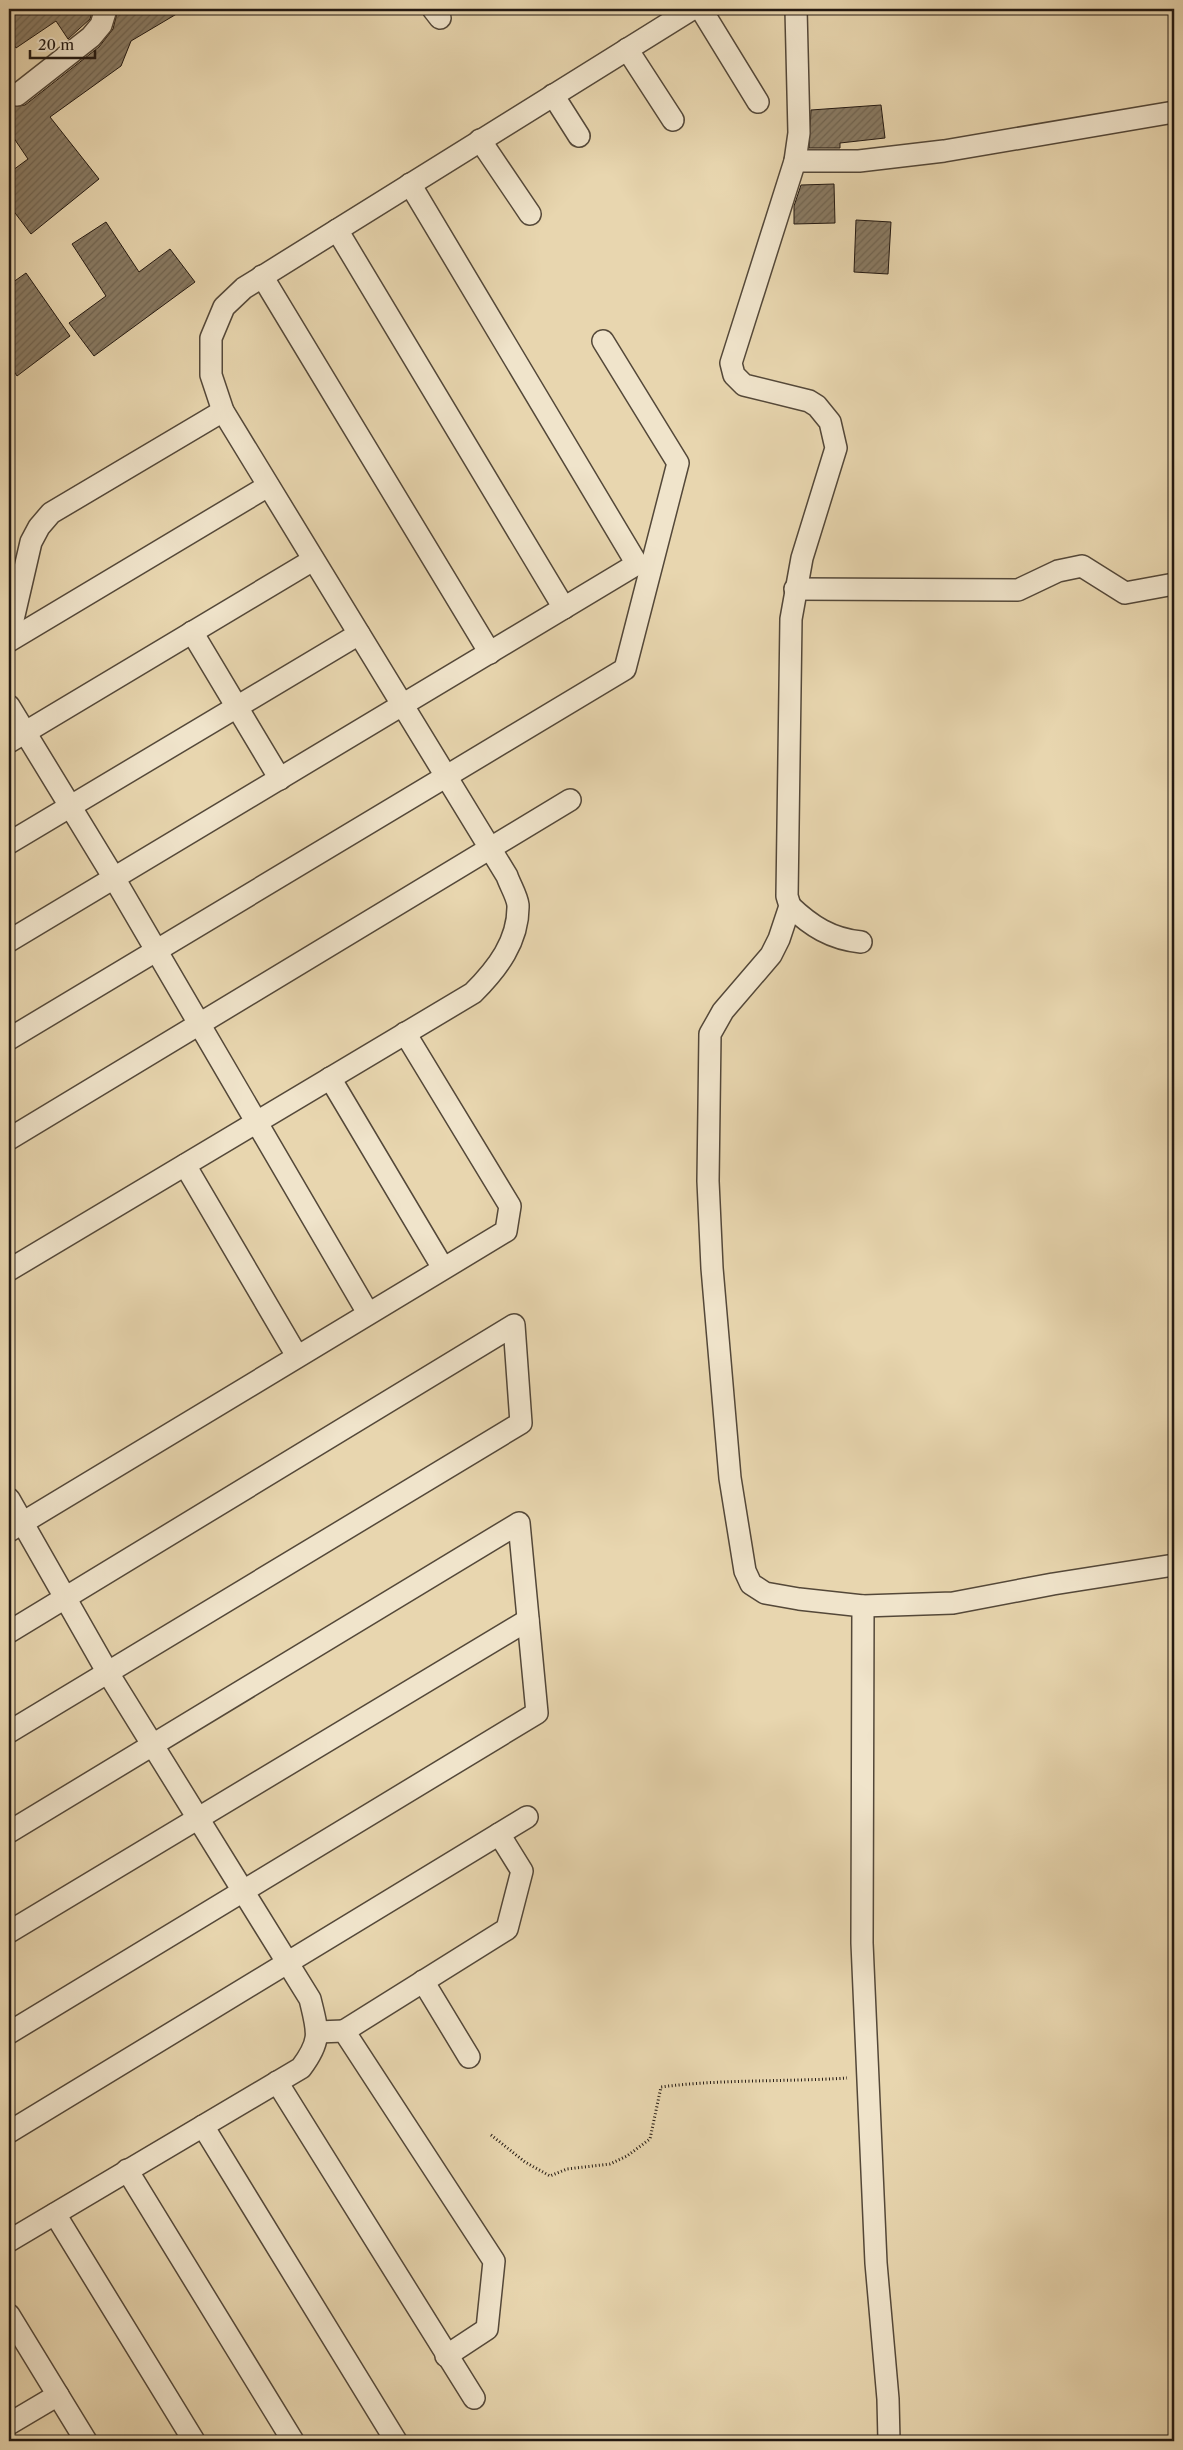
<svg xmlns="http://www.w3.org/2000/svg" width="1183" height="2450" font-family="'Libre Caslon Text',serif">
<style>
.building{fill:url(#building-hatch);stroke:#231912}
.lines{fill:none;stroke-linecap:round;stroke-linejoin:round}
.minor-casing{stroke:#544839;stroke-width:24}
.path{stroke:#231912;stroke-width:3;stroke-dasharray:1 2.5;stroke-linecap:butt}
.minor{stroke:#f0e4cb;stroke-width:21}
</style>
<defs>
<pattern id="building-hatch" width="6" height="6" patternUnits="userSpaceOnUse" patternTransform="scale(1.25)"><rect width="6" height="6" fill="#897b64"/><path d="M-1 1l2-2M0 6l6-6M5 7l2-2" fill="none" stroke="#706451"/></pattern>
</defs>
<rect width="100%" height="100%" fill="#e8d6af"/>
<filter id="stains"><feTurbulence type="fractalNoise" baseFrequency=".004" numOctaves="4"/><feColorMatrix values="0 0 0 0 .2 0 0 0 0 .09 0 0 0 0 .02 0 0 0 .5 -.17"/></filter>
<radialGradient id="worn" r=".72"><stop offset=".6" stop-color="#630" stop-opacity="0"/><stop offset="1" stop-color="#630" stop-opacity=".3"/></radialGradient>
<g class="building">
<polygon points="9,9 93,9 90,19 68,39 56,21 16,48 9,36"/>
<polygon points="118,9 185,9 131,41 121,66 50,117 99,179 31,234 9,205 9,173 28,159 9,131 9,107 25,105 99,47 113,29"/>
<polygon points="881,105 885,138 840,143 840,148 809,148 811,110"/>
<polygon points="834,184 835,223 794,224 794,206 801,185"/>
<polygon points="856,220 891,222 888,274 854,272"/>
<polygon points="106,222 139,272 170,249 195,282 94,356 69,323 106,296 72,244"/>
<polygon points="26,273 70,336 17,376 9,364 9,285"/>
</g>
<g class="lines">
<g class="minor-casing">
<g id="minor">
<polyline points="433,9 440,18"/>
<polyline points="701,9 758,102"/>
<polyline points="796,9 799,133 795,161 731,363 734,375 744,385 809,401 817,406 830,422 836,448 802,558 791,619 787,896 790,906 779,939 771,955 723,1011 710,1034 708,1181 712,1268 730,1478 745,1571 751,1584 765,1593 799,1599 863,1606 953,1603 1053,1584 1174,1565"/>
<polyline points="627,49 673,120"/>
<polyline points="17,95 91,37 101,25 106,9"/>
<polyline points="553,95 579,136"/>
<polyline points="480,140 530,214"/>
<polyline points="795,161 859,161 944,151 1174,112"/>
<polyline points="337,230 564,608"/>
<polyline points="262,276 490,653"/>
<polyline points="795,589 1018,590 1058,571 1082,566 1125,593 1174,584"/>
<polyline points="192,632 280,779"/>
<polyline points="9,637 31,542 39,527 51,513 223,411"/>
<polyline points="9,641 268,486"/>
<polyline points="9,706 114,878 368,1313"/>
<polyline points="9,742 313,560"/>
<polyline points="9,843 359,634"/>
<path d="M790 906C811 926 831 939 861 942"/>
<polyline points="9,941 637,564 410,184"/>
<polyline points="9,1039 625,669 678,463 603,341"/>
<polyline points="330,1078 443,1268"/>
<polyline points="9,1139 570,800"/>
<polyline points="185,1165 297,1356"/>
<path d="M9 1270 473 993C497 969 519 941 518 905 517 896 510 885 507 876L223 411 211 375V338L224 307 244 288 692 9"/>
<path d="M9 1499 108 1673 310 1999C318 2032 322 2040 301 2068L9 2241"/>
<polyline points="9,1531 506,1231 510,1206 405,1033"/>
<polyline points="863,1606 862,1943 876,2263 888,2399 889,2441"/>
<polyline points="9,1632 514,1325 521,1423 9,1732"/>
<polyline points="9,1832 519,1523 537,1713 9,2033"/>
<polyline points="9,1932 528,1620"/>
<polyline points="423,1981 469,2057"/>
<polyline points="344,2031 507,1929 522,1871 499,1834"/>
<polyline points="317,2032 344,2031 494,2261 487,2329 446,2356"/>
<polyline points="277,2082 474,2398"/>
<polyline points="203,2126 396,2441"/>
<polyline points="9,2132 527,1817"/>
<polyline points="127,2170 293,2441"/>
<polyline points="55,2214 194,2441"/>
<polyline points="9,2315 86,2441"/>
<polyline points="9,2424 58,2395"/>
</g>
</g>
<path class="path" d="M491 2135 525 2162 550 2176 567 2169 610 2164 627 2156 650 2139 661 2087C722 2079 785 2082 847 2078"/>
<use href="#minor" class="minor"/>
</g>
<rect width="1183" height="2450" fill="none" stroke="#e8d6af" stroke-width="30"/>
<rect x="10" y="10" width="1163" height="2430" fill="none" stroke="#231912" stroke-width="2.5"/>
<rect x="15" y="15" width="1153" height="2420" fill="none" stroke="#231912"/>
<path d="M30 50v8h65v-8" fill="none" stroke="#231912" stroke-width="2.5"/>
<text x="38" y="50" font-size="15" fill="#231912" stroke="#f0e4cb" stroke-width="4" paint-order="stroke">20 m</text>
<rect width="100%" height="100%" filter="url(#stains)"/>
<rect width="100%" height="100%" fill="url(#worn)"/>
</svg>
